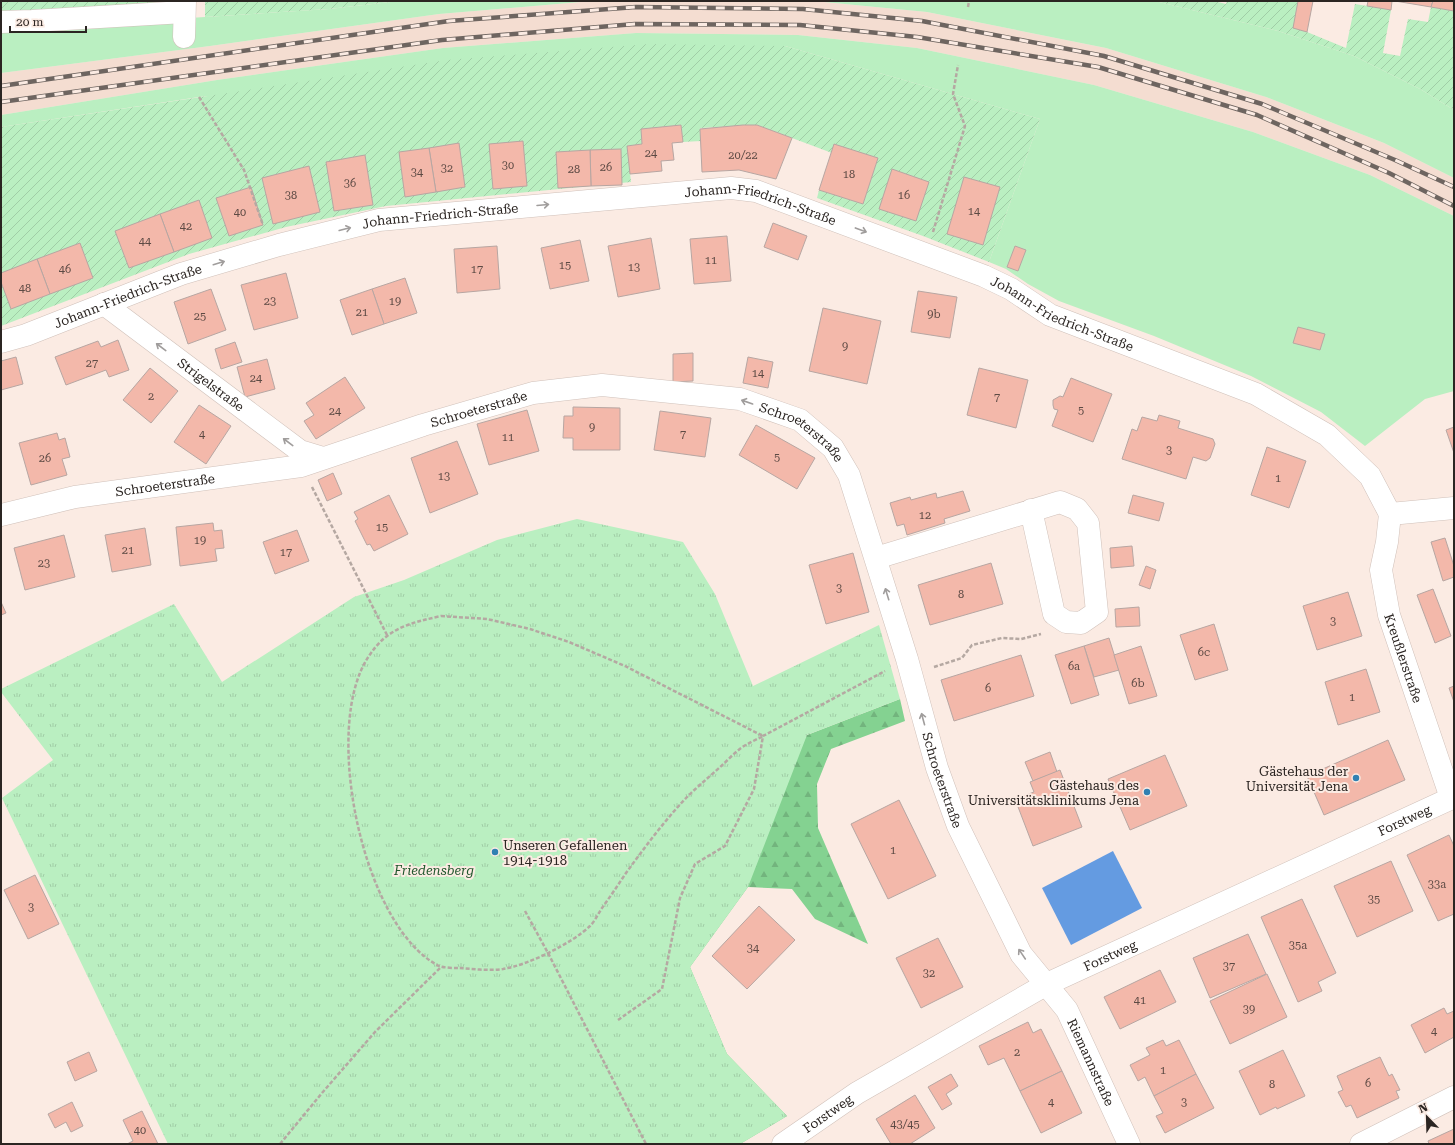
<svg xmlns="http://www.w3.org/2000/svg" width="1455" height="1145" font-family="'Roboto Serif',serif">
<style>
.built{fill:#f4ddd1}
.grass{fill:#baefc1}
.forest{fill:url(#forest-firs)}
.park{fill:url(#park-tufts)}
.garden{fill:url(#garden-furrows)}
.water{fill:#649be1}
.building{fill:#f3b8aa;stroke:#b7a6a2}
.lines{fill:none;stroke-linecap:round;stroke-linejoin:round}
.minor-casing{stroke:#d0c1ba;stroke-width:23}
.path{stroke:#b5a8a2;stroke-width:2.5;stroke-dasharray:4 2;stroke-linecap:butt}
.minor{stroke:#fff;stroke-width:22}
.rail-casing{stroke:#6e6560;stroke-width:4.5}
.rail{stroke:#fbebe3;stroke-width:3;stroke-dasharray:9;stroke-linecap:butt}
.oneway{stroke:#a09d9c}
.poi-dot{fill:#3180b2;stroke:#fbebe3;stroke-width:1.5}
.labels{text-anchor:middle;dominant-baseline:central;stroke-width:4;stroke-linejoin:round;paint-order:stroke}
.number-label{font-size:11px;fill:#5d4a44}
.street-label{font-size:13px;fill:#2b2522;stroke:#fbebe3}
.poi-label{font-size:13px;fill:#2b2522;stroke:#fbebe3;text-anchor:end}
.park-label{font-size:13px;font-style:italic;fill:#22582e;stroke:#fbebe3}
</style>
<defs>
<pattern id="forest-firs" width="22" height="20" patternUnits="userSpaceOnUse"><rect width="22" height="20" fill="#84d291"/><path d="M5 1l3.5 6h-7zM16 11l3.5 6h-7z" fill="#72b47d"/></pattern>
<pattern id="park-tufts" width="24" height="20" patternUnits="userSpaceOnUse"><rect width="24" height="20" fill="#baefc1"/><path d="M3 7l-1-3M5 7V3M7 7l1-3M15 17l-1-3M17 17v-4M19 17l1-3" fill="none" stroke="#a0cda6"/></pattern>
<pattern id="garden-furrows" width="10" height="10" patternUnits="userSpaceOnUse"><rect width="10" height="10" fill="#baefc1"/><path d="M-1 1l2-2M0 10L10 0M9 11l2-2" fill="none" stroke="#a0cda6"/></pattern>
</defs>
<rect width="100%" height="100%" fill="#fbebe3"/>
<polygon class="built" points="592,1 814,1 927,12 1106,48 1266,97 1384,143 1454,178 1454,216 1370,175 1253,132 1094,85 917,48 798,35 636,33 443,48 217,80 1,115 1,73 210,46 439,14"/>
<g class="grass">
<polygon points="399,1 592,1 439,14 210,46 1,73 1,30 329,9"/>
<polygon points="814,1 1155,1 1278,31 1354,56 1420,89 1454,110 1454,178 1384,143 1266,97 1106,48 927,12"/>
<polygon points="636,33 798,35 917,48 1094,85 1253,132 1370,175 1454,216 1454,391 1425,399 1365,446 1321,412 1251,376 1154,336 1059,301 1028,284 1006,269 989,262 1040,119 785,46 199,97 1,127 1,115 217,80 443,48"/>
</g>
<polygon class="forest" points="900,699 905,721 831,749 817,784 818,828 868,944 815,919 792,889 748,887 690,967 727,1054 787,1116 740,1144 673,1144 681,963 807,735"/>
<polygon class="park" points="577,519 683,542 715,594 753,686 879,625 900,699 807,735 748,887 690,967 727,1054 787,1116 740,1144 168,1144 2,798 53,760 1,692 1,689 174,604 222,682 354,597 404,580 497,540"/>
<g class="garden">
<polygon points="1,1 161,1 160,20 1,30"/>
<polygon points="205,1 399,1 329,9 205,17"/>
<polygon points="1155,1 1214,1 1226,4 1227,1 1298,1 1294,28 1307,32 1346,48 1355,4 1391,10 1383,53 1400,56 1408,19 1428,22 1431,7 1454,11 1454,110 1420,89 1354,56 1278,31"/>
<polygon points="649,44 785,46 1040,119 989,262 923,236 817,198 819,190 863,204 878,158 832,153 757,125 700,128 701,141 683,142 681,125 641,129 642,144 627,146 631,182 386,206 286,227 189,254 1,326 1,127 447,60"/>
</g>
<polygon class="water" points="1113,851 1142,908 1071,945 1042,888"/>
<g class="building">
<polygon points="1298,1 1313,1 1307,32 1293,28"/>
<polygon points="1368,1 1392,1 1391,10 1367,6"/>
<polygon points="1395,1 1433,1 1431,7"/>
<polygon points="1433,1 1454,1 1454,11 1431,7"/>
<polygon points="681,125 683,142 672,143 674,160 661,161 662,171 630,174 627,146 642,144 641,129"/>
<polygon points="743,125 757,125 792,138 776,179 739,170 702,172 700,129"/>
<polygon points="523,141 527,186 493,189 489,144"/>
<polygon points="459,143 465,187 436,192 429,148"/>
<polygon points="834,144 878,158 863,204 819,190"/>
<polygon points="429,148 436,192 405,197 399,152"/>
<polygon points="621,149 622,185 591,186 590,150"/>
<polygon points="590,150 591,186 558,188 556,152"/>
<polygon points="365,155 373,205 334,211 326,162"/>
<polygon points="309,166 320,212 273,224 262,178"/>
<polygon points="892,169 929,182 916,221 879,209"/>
<polygon points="964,177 1000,187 983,245 947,234"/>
<polygon points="251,187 263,225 229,236 216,198"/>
<polygon points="199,200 212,238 174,252 160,214"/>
<polygon points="160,214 174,252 129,268 115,231"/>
<polygon points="773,223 807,236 798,260 764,247"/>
<polygon points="727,236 731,281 694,284 690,239"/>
<polygon points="651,238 660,289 618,297 608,246"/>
<polygon points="580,240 589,281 550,289 541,248"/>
<polygon points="80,243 93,278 50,294 37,259"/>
<polygon points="497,246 500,289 457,293 454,249"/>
<polygon points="1015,246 1026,250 1018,271 1007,267"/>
<polygon points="37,259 50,294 11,309 1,282 1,273"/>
<polygon points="286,273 298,318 254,330 241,285"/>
<polygon points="405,278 417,313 384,324 372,289"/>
<polygon points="211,289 226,330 188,344 174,302"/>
<polygon points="372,289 384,324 352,335 340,300"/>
<polygon points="918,291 957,297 950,338 911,332"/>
<polygon points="823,308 881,321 867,384 809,371"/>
<polygon points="1298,327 1325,334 1320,350 1293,343"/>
<polygon points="118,340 129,370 109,377 106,370 66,385 55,357 98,341 101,347"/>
<polygon points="235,342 242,362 221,369 215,349"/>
<polygon points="693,353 693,381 673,382 673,354"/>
<polygon points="16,357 23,384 1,390 1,361"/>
<polygon points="748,357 773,362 768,388 743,383"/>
<polygon points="267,359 275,389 245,397 237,367"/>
<polygon points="150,368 178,391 151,423 123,400"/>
<polygon points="979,368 1028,380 1016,428 967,415"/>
<polygon points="345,377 365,408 316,439 304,421 314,415 306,403"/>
<polygon points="1071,378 1112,394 1093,442 1052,426 1058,410 1054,409 1053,405 1053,400 1060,396 1063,397"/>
<polygon points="199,405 231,426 206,464 174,442"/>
<polygon points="573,407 620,408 620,450 573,450 573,438 563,438 564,416 573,416"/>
<polygon points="527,410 539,451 489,465 477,424"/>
<polygon points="660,411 711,418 705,457 654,450"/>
<polygon points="1159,415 1180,421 1178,428 1213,439 1215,444 1210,458 1206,461 1193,457 1186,479 1122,459 1132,429 1137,431 1142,417 1157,421"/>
<polygon points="756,425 815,458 797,489 739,455"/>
<polygon points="1454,427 1454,453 1446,430"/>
<polygon points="57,433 59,440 65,438 70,457 62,459 67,475 31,485 19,443"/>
<polygon points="457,441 478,494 430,513 411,458"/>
<polygon points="1267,447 1306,461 1289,508 1251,495"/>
<polygon points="333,473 342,494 327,501 318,480"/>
<polygon points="963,491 970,511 944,519 945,523 907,535 904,524 897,526 890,503 910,497 911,500 936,493 937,498"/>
<polygon points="389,495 408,534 374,551 370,544 367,545 355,521 358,519 354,512"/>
<polygon points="1133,495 1164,503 1159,521 1128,513"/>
<polygon points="213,523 214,531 222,530 224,548 215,549 217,561 180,566 176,527"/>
<polygon points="145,528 151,565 112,572 105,535"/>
<polygon points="297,530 309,561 275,574 263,542"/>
<polygon points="64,535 75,577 25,590 14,548"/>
<polygon points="1445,538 1454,566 1454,577 1443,581 1431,542"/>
<polygon points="1132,546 1134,566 1111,568 1110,548"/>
<polygon points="853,553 869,612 826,624 809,565"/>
<polygon points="991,563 1003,604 930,625 918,585"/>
<polygon points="1146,566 1156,570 1150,589 1139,585"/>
<polygon points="1433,589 1451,636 1435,643 1417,595"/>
<polygon points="1348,592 1362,636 1317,650 1303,606"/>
<polygon points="1,602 6,613 1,615"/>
<polygon points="1139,607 1140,626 1116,627 1115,609"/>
<polygon points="1214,624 1228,670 1195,680 1180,635"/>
<polygon points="1109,638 1119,670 1094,677 1084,646"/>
<polygon points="1084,646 1099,695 1071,704 1055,655"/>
<polygon points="1141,646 1157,696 1129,704 1114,655"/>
<polygon points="1021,655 1034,696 954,721 941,680"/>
<polygon points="1366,669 1380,712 1338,725 1325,682"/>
<polygon points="1454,686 1454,702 1449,688"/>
<polygon points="1388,740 1405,780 1324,815 1307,776"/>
<polygon points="1050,752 1057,772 1033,781 1025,762"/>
<polygon points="1165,755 1187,806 1130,830 1108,779"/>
<polygon points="1060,770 1082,827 1033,846 1015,799 1034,792 1030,782"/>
<polygon points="899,800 936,876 888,899 851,824"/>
<polygon points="1449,835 1454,846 1454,914 1438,921 1407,855"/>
<polygon points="1391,861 1413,911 1357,937 1334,886"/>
<polygon points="35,875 59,924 28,939 4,890"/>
<polygon points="1302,899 1336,973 1318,982 1322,991 1298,1002 1261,917"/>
<polygon points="759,906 795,940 747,989 712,956"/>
<polygon points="1248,934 1266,974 1210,998 1193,958"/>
<polygon points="938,938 963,987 921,1008 896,958"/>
<polygon points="1160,970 1176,1002 1120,1029 1104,997"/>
<polygon points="1267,974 1287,1017 1230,1044 1210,1001"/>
<polygon points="1444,1008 1447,1014 1454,1011 1454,1037 1425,1053 1411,1025"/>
<polygon points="1028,1022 1033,1033 1041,1029 1062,1071 1020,1091 1004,1058 988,1065 979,1046"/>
<polygon points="1163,1040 1166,1046 1179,1040 1196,1074 1154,1096 1145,1077 1138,1081 1130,1065 1150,1055 1146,1048"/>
<polygon points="1283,1050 1305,1096 1277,1109 1276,1107 1260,1115 1239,1071"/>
<polygon points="89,1052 97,1071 75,1081 67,1062"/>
<polygon points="1380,1057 1389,1076 1392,1074 1400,1090 1396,1091 1399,1098 1357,1118 1351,1105 1346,1107 1338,1092 1343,1090 1337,1076"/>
<polygon points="1062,1071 1082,1113 1041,1133 1020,1091"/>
<polygon points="951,1074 958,1086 946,1094 952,1104 942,1110 928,1087"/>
<polygon points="1196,1074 1214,1108 1165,1133 1156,1116 1163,1113 1154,1096"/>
<polygon points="915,1095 935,1128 910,1144 891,1144 876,1119"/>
<polygon points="72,1102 83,1126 71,1132 66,1122 55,1128 48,1114"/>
<polygon points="142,1111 158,1144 127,1144 133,1141 123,1120"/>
<polygon points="1454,1129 1454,1144 1429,1144 1428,1141"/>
</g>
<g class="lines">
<g class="minor-casing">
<g id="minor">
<polyline points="1,22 32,21 184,12"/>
<polyline points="184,37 185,1"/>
<path id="s1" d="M104 304 300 451 323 458"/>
<path id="s2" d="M1 342 26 335 181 274 279 245 379 220 731 188 756 191 984 276 1011 289 1050 315 1256 394 1327 435 1370 476 1390 514"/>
<path id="s3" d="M1390 514 1387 542 1381 570 1389 615 1451 798"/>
<polyline points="1390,514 1454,508"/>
<path id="s4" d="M1 515 75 497 301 466 423 425 533 393 602 385 740 399 800 420 833 448 849 475 907 659 937 768 958 826 1021 954 1067 1010 1129 1144"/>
<polyline points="876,558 1060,502 1077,509 1088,523 1097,612 1081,623 1066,622 1054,614 1031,510"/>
<path id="s5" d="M783 1144 857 1093 1047 984 1454 797"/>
<polyline points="1361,1144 1454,1097"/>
</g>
</g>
<g class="path">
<polyline points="968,7 969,1"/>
<polyline points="199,97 244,170 263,225"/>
<polyline points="933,232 965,126 953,94 958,65"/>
<polyline points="312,487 387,635"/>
<path d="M441 616 487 619 530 629 569 642 625 666 763 736C756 740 748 743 741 748 733 754 726 762 719 768 708 778 697 787 687 797 665 820 645 847 626 873 618 885 610 897 602 908 598 914 595 921 590 926 571 944 528 965 503 969 489 971 474 969 460 968 454 968 445 968 439 966 362 927 321 725 369 656 387 628 410 623 441 616Z"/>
<polyline points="934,667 962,658 972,645 1002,638 1021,639 1041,634"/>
<polyline points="525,911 548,953 646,1144"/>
<polyline points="618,1020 662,989 680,898 695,864 725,846 754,789 763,736 885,671"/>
<polyline points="280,1144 322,1093 375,1032 441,967"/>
</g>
<use href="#minor" class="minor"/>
<g class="rail-casing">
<g id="rail">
<polyline points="1,86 449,21 636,7 803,9 922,21 1104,56 1262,104 1395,160 1454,187"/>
<polyline points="1,102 442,40 635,24 800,25 917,37 1098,67 1257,115 1389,173 1454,206"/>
</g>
</g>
<use href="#rail" class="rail"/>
</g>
<defs><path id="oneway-shaft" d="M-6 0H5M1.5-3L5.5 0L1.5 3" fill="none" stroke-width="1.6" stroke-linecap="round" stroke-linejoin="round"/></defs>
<g class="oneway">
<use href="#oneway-shaft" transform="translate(543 205) rotate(-5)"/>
<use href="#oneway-shaft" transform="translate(345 229) rotate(-14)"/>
<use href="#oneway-shaft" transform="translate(861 230) rotate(20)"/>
<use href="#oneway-shaft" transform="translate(219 263) rotate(-17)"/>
<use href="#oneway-shaft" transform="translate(161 347) rotate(-143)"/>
<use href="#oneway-shaft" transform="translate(747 402) rotate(-161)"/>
<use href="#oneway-shaft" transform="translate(288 442) rotate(-143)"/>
<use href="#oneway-shaft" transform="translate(887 594) rotate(-107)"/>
<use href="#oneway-shaft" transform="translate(923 719) rotate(-105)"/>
<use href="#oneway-shaft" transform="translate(1022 954) rotate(-124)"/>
</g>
<g class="poi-dot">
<circle cx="1356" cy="778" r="4"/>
<circle cx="1147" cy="792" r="4"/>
<circle cx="495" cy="852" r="4"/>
</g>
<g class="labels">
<g class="number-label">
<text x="651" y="153">24</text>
<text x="743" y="155">20/22</text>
<text x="508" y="165">30</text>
<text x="606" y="167">26</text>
<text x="447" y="168">32</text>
<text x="574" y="169">28</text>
<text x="417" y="172">34</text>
<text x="849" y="174">18</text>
<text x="350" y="183">36</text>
<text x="291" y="195">38</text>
<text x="904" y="195">16</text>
<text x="974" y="211">14</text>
<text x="240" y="212">40</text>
<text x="186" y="226">42</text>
<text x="145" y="241">44</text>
<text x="711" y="260">11</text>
<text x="565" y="265">15</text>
<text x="634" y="267">13</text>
<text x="65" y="269">46</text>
<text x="477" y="269">17</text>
<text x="25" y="288">48</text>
<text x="270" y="301">23</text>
<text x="395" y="301">19</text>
<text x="362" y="312">21</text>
<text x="934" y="314">9b</text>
<text x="200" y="316">25</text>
<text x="845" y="346">9</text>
<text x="92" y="363">27</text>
<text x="758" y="373">14</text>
<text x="256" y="378">24</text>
<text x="151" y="396">2</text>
<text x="997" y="397">7</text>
<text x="1081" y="410">5</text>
<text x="335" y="411">24</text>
<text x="592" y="427">9</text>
<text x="202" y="434">4</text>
<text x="683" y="434">7</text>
<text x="508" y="437">11</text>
<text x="1169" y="450">3</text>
<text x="777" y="457">5</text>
<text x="45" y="458">26</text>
<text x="444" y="476">13</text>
<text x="1278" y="478">1</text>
<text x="925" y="515">12</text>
<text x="382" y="527">15</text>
<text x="200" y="540">19</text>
<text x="128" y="550">21</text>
<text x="286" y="552">17</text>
<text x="44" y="563">23</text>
<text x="839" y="588">3</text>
<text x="961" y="594">8</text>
<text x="1333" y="621">3</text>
<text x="1204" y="652">6c</text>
<text x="1074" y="666">6a</text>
<text x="1138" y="683">6b</text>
<text x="988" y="688">6</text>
<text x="1352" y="697">1</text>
<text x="893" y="850">1</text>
<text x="1437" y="884">33a</text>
<text x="1374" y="899">35</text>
<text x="31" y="907">3</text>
<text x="1298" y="945">35a</text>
<text x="753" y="948">34</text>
<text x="1229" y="966">37</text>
<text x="929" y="973">32</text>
<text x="1140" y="1000">41</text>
<text x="1249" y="1009">39</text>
<text x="1434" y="1031">4</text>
<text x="1017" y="1052">2</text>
<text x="1163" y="1070">1</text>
<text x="1368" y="1083">6</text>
<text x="1272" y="1084">8</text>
<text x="1051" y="1102">4</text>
<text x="1184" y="1102">3</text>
<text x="905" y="1124">43/45</text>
<text x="140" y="1130">40</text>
</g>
<g class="street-label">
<text stroke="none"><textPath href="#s2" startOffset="783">Johann-Friedrich-Straße</textPath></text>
<text stroke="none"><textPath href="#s2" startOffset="459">Johann-Friedrich-Straße</textPath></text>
<text stroke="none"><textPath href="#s2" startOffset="135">Johann-Friedrich-Straße</textPath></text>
<text stroke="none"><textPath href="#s2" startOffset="1107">Johann-Friedrich-Straße</textPath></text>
<text stroke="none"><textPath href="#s1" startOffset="134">Strigelstraße</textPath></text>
<text stroke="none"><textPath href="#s4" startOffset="491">Schroeterstraße</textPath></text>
<text stroke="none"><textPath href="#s4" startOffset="827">Schroeterstraße</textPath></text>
<text stroke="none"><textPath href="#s4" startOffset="167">Schroeterstraße</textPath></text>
<text stroke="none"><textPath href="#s3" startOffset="148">Kreußlerstraße</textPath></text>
<text stroke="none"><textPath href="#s4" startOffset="1213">Schroeterstraße</textPath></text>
<text stroke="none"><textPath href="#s5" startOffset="702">Forstweg</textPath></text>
<text stroke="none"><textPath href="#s5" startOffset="378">Forstweg</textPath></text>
<text stroke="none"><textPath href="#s4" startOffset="1534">Riemannstraße</textPath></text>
<text stroke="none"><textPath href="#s5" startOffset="54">Forstweg</textPath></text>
</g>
<g class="poi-label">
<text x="1348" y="771">Gästehaus der<tspan x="1348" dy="15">Universität Jena</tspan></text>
<text x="1139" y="785">Gästehaus des<tspan x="1139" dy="15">Universitätsklinikums Jena</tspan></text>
<text x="503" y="845" text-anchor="start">Unseren Gefallenen<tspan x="503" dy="15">1914-1918</tspan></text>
</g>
<g class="park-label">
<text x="434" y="870">Friedensberg</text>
</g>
</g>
<rect width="1455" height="1145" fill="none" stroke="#2b2522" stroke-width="4"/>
<g transform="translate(1427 1117) rotate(337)" stroke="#fbebe3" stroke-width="3" paint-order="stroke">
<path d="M0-3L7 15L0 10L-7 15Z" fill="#2b2522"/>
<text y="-6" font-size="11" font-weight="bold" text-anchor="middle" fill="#2b2522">N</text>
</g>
<path d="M10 26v6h76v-6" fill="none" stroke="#2b2522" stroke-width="2"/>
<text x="16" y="26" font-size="12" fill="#2b2522" stroke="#fbebe3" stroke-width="3" paint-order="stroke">20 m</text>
</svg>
